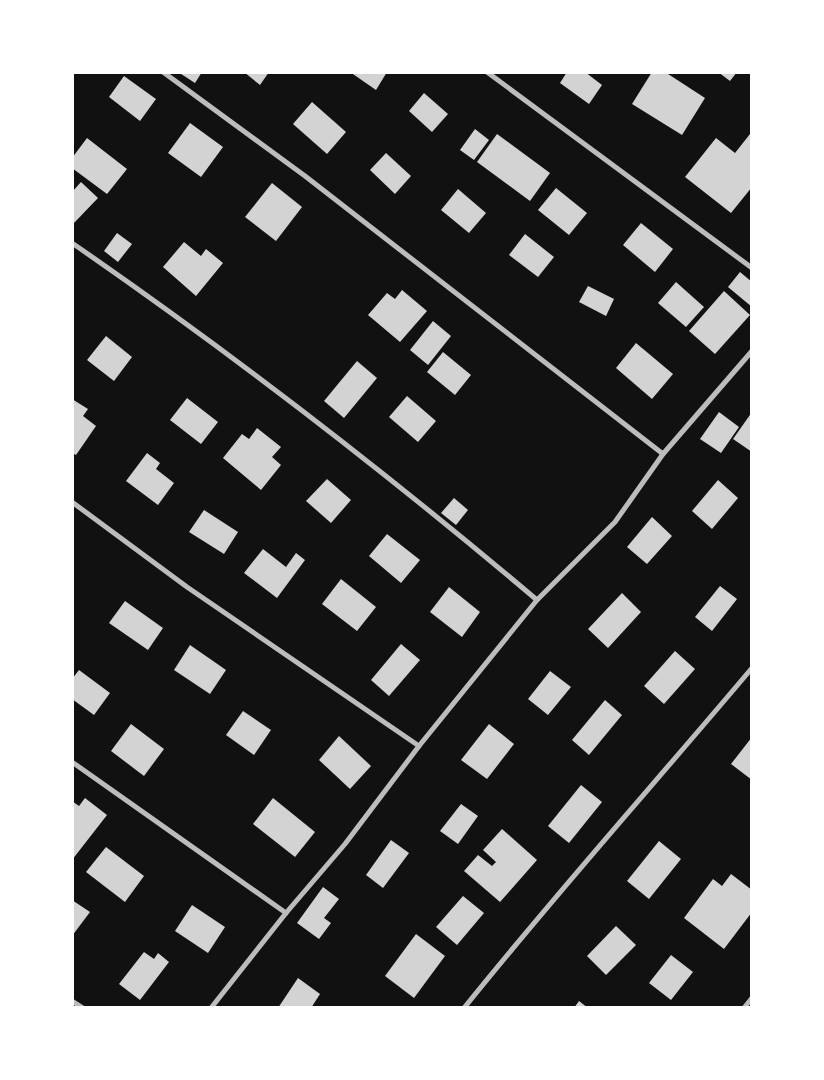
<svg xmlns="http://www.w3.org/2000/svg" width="824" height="1080" font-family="'Nunito Sans',sans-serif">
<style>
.building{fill:#d3d3d3}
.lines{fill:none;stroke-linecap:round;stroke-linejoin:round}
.minor{stroke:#bcbcbc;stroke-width:5}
</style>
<rect width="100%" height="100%" fill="#111"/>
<g class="building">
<polygon points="178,72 202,72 195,83"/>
<polygon points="244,72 269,72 260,85"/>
<polygon points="350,72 387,72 376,90"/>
<polygon points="567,72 585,72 602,85 589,104 560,83"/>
<polygon points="652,72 665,72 705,98 682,135 632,104"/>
<polygon points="718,72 737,72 730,81"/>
<polygon points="124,76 156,99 140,121 109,97"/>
<polygon points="424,93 448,114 432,132 409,111"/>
<polygon points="312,102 346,132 327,154 293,124"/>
<polygon points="190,123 223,147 201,177 168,153"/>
<polygon points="475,129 489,140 474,160 460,150"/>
<polygon points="497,134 550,173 530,201 477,162"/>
<polygon points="750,134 752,135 752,187 731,213 685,177 716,138 735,153"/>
<polygon points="87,138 127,169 107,194 72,168 72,158"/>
<polygon points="386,153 411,176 395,194 370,170"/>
<polygon points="81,182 98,198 74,223 72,222 72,192"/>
<polygon points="272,183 302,207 276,241 245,217"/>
<polygon points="556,188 587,213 569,235 538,210"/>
<polygon points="458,189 486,213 469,233 441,210"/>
<polygon points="641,223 673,249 655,272 623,245"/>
<polygon points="117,233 132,244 118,262 104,251"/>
<polygon points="525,234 554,257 538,277 509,255"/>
<polygon points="184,242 201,256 206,249 223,263 196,296 163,267"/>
<polygon points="740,272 752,282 752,307 728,287"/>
<polygon points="676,282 704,307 686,327 658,303"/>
<polygon points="588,286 614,299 606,316 579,302"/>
<polygon points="402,290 427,311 400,342 368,315 387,293 395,299"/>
<polygon points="724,291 750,315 715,354 689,331"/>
<polygon points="433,321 451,336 428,365 410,350"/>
<polygon points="106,336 132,357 114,381 87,360"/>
<polygon points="636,343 673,374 652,399 616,368"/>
<polygon points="443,352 471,375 455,395 427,372"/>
<polygon points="357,361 377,378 344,418 324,401"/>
<polygon points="407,396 436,421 418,442 389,417"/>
<polygon points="187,398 218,422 201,444 170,420"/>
<polygon points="72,399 88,409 83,416 96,426 76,455 72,453"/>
<polygon points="719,412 739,427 721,453 700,439"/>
<polygon points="752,412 752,452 733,439"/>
<polygon points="257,428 281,447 272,457 281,465 261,490 223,458 242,434 249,439"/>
<polygon points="147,453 160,463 156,469 174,483 158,505 126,481"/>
<polygon points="327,479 351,500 331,523 306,501"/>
<polygon points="718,480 738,498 712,529 692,511"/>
<polygon points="454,498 468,510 456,525 441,513"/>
<polygon points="204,510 238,532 224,554 189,532"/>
<polygon points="652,517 672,536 647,564 627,547"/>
<polygon points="387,534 420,560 401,583 369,556"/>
<polygon points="263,549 286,567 296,553 305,560 277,598 244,573"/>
<polygon points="341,579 376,607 357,631 322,604"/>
<polygon points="720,586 737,599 712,631 695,617"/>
<polygon points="449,587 480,612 462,637 430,612"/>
<polygon points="622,593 641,612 608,648 588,629"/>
<polygon points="125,601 163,628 148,650 109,623"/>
<polygon points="401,644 420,660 389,696 371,680"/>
<polygon points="190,645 226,670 210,694 174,670"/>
<polygon points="675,651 695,669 664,704 644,686"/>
<polygon points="79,670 110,693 94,715 72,699 72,679"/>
<polygon points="550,671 571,687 548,715 528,699"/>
<polygon points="605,700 622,715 589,755 572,740"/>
<polygon points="243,711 271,730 254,755 226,735"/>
<polygon points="131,724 164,749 144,776 111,751"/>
<polygon points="489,724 514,744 487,779 461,760"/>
<polygon points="339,736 371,766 350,789 319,760"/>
<polygon points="752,737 752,780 731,764"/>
<polygon points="581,785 602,802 569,843 548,826"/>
<polygon points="85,798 107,815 72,860 72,801 79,806"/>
<polygon points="273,798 315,832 295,857 253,824"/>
<polygon points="461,804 478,816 458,844 440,831"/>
<polygon points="502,829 537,860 500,902 464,871 478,855 492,866 496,862 483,850"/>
<polygon points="391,840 409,853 383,888 366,875"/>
<polygon points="659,841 681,859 649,899 627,881"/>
<polygon points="106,847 144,876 125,902 86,872"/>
<polygon points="731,874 752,890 752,912 724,949 684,918 713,879 722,886"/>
<polygon points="323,887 339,899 324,918 331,923 319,939 297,923"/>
<polygon points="463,896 484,913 457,945 436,927"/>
<polygon points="72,900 90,912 72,936"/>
<polygon points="192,905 225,927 208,953 175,931"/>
<polygon points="616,926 636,945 606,975 587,956"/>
<polygon points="416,934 445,956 414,998 385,976"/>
<polygon points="144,952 154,959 158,953 169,962 140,1000 119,984"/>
<polygon points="671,955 693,972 671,1000 649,983"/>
<polygon points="298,978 320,994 311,1008 278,1008"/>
<polygon points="579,1001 588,1008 574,1008"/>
</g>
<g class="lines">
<g class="minor">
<polyline points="163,72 305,176 663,454"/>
<polyline points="487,72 752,268"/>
<path d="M72 243C233 354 388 474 537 600"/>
<polyline points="72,502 187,587 419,746"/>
<polyline points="72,762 286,913"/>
<polyline points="72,1001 83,1008"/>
<polyline points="211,1008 286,913 345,844 419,746 537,600 615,522 663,454 752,351"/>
<path d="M464 1008C557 892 656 782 752 668"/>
<polyline points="744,1008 752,998"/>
</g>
</g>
<rect width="824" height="1080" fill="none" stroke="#ffffff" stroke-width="148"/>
</svg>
